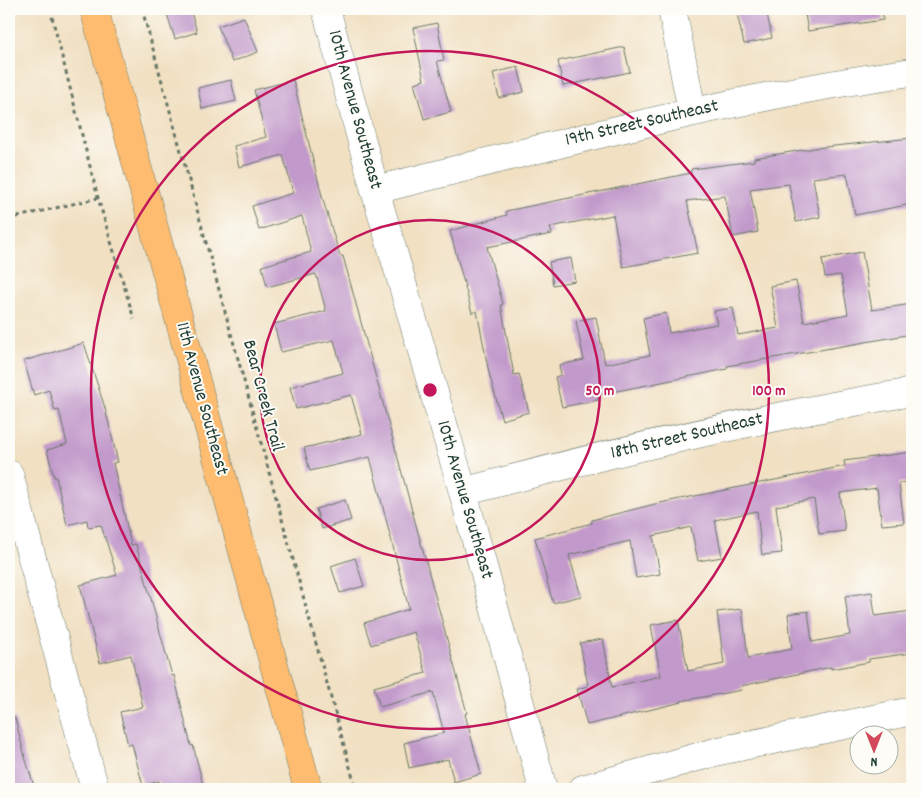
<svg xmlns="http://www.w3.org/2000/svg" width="921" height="798" font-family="Dekko,sans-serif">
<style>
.building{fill:#c199ca}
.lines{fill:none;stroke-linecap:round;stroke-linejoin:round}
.minor-casing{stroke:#687666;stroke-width:29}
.major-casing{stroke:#687666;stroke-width:29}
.path{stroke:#687666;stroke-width:3;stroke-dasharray:4 4;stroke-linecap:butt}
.minor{stroke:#fff;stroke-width:28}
.major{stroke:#fdbc70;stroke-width:28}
.ring{fill:none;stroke:#c2185b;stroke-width:2.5}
.labels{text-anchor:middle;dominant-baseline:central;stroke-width:4;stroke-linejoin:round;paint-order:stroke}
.street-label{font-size:19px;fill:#1f3d34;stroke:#fdfcf7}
.centre{fill:#c2185b;stroke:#fdfcf7;stroke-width:2.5}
.ring-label{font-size:15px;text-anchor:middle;font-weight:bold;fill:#c2185b;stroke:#fdfcf7;stroke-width:4;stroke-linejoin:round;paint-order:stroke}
</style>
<rect width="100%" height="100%" fill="#fdfcf7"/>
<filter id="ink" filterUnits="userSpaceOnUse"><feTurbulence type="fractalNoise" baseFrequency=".02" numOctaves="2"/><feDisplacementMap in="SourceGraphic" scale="10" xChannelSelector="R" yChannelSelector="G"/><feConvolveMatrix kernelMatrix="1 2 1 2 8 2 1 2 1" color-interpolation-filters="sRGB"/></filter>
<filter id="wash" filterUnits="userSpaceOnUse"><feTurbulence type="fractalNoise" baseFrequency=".0096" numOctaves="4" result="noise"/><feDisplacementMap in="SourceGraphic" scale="20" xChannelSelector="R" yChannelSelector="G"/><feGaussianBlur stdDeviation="1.12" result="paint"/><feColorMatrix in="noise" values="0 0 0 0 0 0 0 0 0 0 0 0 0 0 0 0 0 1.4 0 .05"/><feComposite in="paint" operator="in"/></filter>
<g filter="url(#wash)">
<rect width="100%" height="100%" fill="#f1e0c2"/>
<g id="blocks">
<g class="building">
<polygon points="184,9 190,9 197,32 175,39 167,14"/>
<polygon points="736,9 766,9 772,38 744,44"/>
<polygon points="804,9 882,9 883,20 808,31"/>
<polygon points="244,17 258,52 232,62 218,26"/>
<polygon points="437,23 444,60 437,61 451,112 424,119 414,83 424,80 413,28"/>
<polygon points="624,47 630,72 563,86 558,61"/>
<polygon points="518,67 524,92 499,98 493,73"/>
<polygon points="231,80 236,101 202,109 198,88"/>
<polygon points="293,80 323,200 340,256 343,256 467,713 465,714 481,774 454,782 448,759 409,768 404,743 444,733 433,692 380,707 374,687 426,673 414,632 371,645 364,623 409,609 370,457 310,471 304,448 362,434 351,395 296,409 290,387 343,373 334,340 281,352 274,324 326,311 316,274 267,287 262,266 311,252 302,216 259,230 252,206 293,193 283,155 239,167 234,146 266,137 254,90"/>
<polygon points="912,138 912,204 855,215 847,174 813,178 820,217 796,222 789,184 750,189 758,232 733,237 725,196 687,201 698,253 623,267 613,215 550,227 552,234 487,247 503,304 501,305 514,375 519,374 529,412 502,420 489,373 477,311 472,313 450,231 507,215 506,211 691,173 691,169 754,161 754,158 815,148"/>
<polygon points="862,252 872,310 912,304 912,334 727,366 727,369 597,395 598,400 562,407 555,377 561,375 559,365 584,360 576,321 596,317 605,364 650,355 643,318 666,313 669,333 717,324 714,311 733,308 738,335 778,328 770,286 796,281 804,322 848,314 841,275 825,277 822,259"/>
<polygon points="571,258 575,281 553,285 549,262"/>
<polygon points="84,343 105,408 118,462 113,463 131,545 136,544 172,676 174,675 191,746 193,745 204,789 161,789 159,781 143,786 132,744 128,745 120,712 143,707 131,655 100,663 80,585 117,575 101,525 88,527 87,520 67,525 56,477 54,477 47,450 67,444 59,410 55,411 49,390 34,395 24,361"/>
<polygon points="912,452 912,482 899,483 904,523 882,525 877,488 840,493 845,531 819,534 814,499 776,506 782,553 762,555 757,511 715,520 722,557 698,561 691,527 653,536 660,574 636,578 630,541 569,555 581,596 553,603 535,538 592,523 592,520 655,504 845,466 844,461"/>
<polygon points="345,500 351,520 322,529 316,509"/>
<polygon points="355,558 364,586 340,593 331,566"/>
<polygon points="872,592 875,616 912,611 912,653 869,659 869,662 831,669 831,667 741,686 742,690 681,701 682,702 587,725 577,689 588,686 580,643 603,639 612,687 661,676 651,625 678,620 688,671 724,664 717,612 742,609 748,658 792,649 788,614 808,611 812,642 850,635 845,596"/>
<polygon points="15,718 25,757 35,789 9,789 9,719"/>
</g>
</g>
</g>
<g filter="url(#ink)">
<use href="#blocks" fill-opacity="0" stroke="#687666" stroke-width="1"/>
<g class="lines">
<g class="minor-casing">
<g id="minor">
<polyline points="326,9 375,190 463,492 543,789"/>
<polyline points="672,9 692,111"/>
<path d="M375 190C553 146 730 97 912 72"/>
<polyline points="9,474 95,789"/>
<path d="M463 492C611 452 761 417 912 392"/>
<polyline points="583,789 719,751 912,711"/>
</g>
</g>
<g class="major-casing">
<polyline id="major" points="94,9 308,789"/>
</g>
<g class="path">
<polyline points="50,9 98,198 134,319"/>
<polyline points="142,9 356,789"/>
<polyline points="9,219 98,198"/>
</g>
<use href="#minor" class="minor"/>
<use href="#major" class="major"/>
</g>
</g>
<g class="ring">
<circle cx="430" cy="390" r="170"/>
<circle cx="430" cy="390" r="339"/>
</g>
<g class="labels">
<g class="street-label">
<text transform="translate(354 110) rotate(75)">10th Avenue Southeast</text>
<text transform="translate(642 124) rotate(-13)">19th Street Southeast</text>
<text transform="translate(262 396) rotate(75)">Bear Creek Trail</text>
<text transform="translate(201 399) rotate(75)">11th Avenue Southeast</text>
<text transform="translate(687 437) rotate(-13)">18th Street Southeast</text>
<text transform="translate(464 500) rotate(74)">10th Avenue Southeast</text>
</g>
</g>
<circle cx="430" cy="390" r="8" class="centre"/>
<g class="ring-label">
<text x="600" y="395">50 m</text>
<text x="769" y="395">100 m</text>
</g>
<rect width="921" height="798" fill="none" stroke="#fdfcf7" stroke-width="30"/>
<g transform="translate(874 750) rotate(180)"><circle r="24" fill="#fdfcf7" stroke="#a4b0a9"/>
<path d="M0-4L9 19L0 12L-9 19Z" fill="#d1495b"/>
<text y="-8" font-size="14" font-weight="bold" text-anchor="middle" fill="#1f3d34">N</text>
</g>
</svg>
